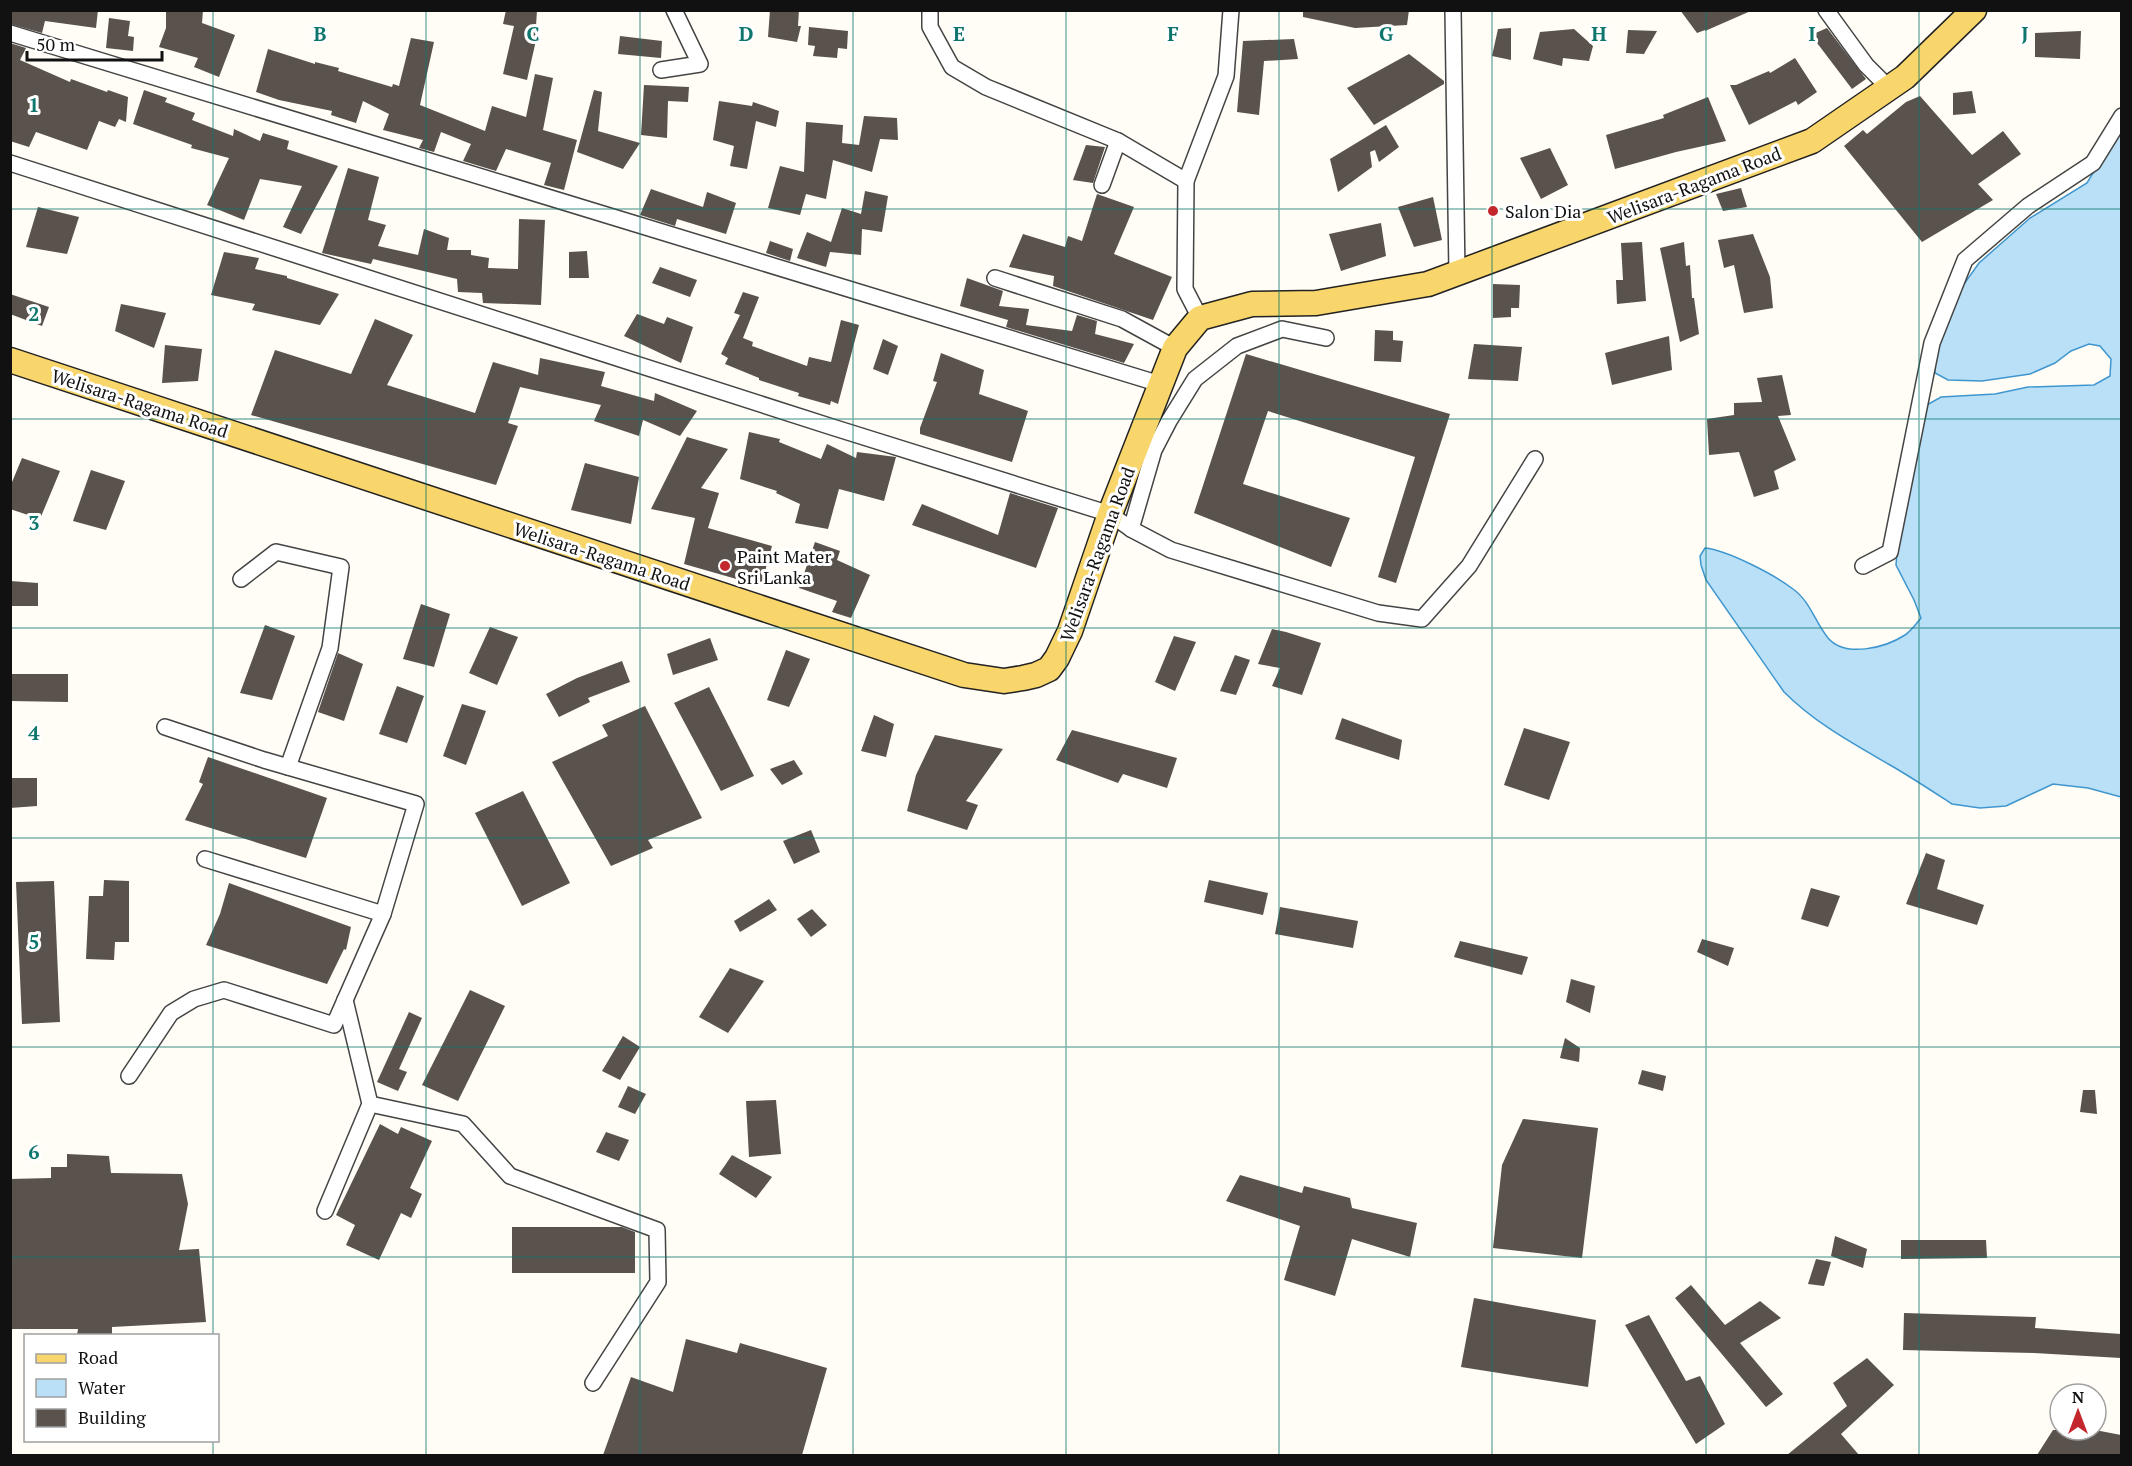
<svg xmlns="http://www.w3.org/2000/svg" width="2132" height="1466" font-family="'PT Serif',serif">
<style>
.water{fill:#b9e0f7;stroke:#3f96cf;stroke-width:1.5}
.building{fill:#5a524d}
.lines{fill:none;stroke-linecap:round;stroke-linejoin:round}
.minor-casing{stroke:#444;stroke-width:18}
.primary-casing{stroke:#222;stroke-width:27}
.minor{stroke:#fff;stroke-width:15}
.primary{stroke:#f9d66b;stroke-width:24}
.grid{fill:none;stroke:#0f766e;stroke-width:1.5;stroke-opacity:0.55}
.poi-dot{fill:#c4262e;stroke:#fff;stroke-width:2}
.labels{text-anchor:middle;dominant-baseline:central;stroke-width:6;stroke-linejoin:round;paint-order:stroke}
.street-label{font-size:18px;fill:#111;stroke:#fff}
.poi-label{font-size:18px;fill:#111;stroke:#fff;text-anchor:start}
.grid-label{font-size:20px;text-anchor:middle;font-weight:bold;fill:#0f766e;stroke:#fff;stroke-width:6;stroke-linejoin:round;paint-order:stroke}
</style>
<rect width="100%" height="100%" fill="#fffdf5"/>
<path class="water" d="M2121 126V797L2088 788 2053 784 2006 806 1980 808 1952 804C1932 791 1911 777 1890 765 1852 743 1815 723 1784 692L1706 580 1701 565 1700 556 1705 548C1727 550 1775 575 1793 589 1810 601 1815 622 1828 638 1845 658 1885 648 1905 635 1911 631 1916 624 1921 618L1914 600 1896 565 1897 552 1925 406 1941 397 1995 394 2028 387 2094 385 2110 376 2111 359 2100 346 2089 344 2071 351 2055 363 2030 374 1982 381 1948 380 1935 373 1934 359 1954 298 1979 263 2030 218 2087 183Z"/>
<g class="building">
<polygon points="10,10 98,10 96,28 45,21 42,33 10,24"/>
<polygon points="166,10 203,10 202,23 235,35 219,77 194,67 198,58 159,47 166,28"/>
<polygon points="506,10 537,10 536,26 539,27 527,80 503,74 514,26 503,24"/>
<polygon points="770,10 799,10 798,26 801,26 797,42 768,37"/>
<polygon points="1303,10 1409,10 1407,25 1355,28 1303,17"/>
<polygon points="1680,10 1753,10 1705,31 1705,30 1697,33"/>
<polygon points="109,18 130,21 128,36 134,37 133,51 106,48"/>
<polygon points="809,27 848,31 847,49 838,48 837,58 813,56 815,46 808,45"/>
<polygon points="1511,28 1511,60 1492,56 1498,29"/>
<polygon points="1827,28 1866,79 1852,89 1811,35"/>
<polygon points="1574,29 1593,46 1589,61 1563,58 1562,66 1533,59 1540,32"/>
<polygon points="1628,30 1657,31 1644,54 1626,53"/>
<polygon points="2081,31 2080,59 2035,57 2035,33"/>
<polygon points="620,36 662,41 661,58 618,54"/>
<polygon points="411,38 434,42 420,105 485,131 492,106 526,117 535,74 553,78 543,130 577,140 564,190 544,185 551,163 506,149 496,171 463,161 471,144 441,132 434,152 419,148 423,140 383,130 389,114 363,101 356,123 331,115 332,111 279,100 256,92 268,49 315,64 315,62 339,68 338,71 392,87 393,84 399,86"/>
<polygon points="1294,39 1298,59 1264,61 1259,115 1237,112 1243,41"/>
<polygon points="10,43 26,48 20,60 70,82 71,79 107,92 108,90 128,97 126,122 119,119 115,127 99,121 87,150 36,132 29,147 10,141"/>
<polygon points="1409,54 1444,81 1444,84 1374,125 1347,88"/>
<polygon points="1795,58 1817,92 1798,105 1796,101 1749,125 1730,85 1736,85 1769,71 1770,73"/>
<polygon points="644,85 689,87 688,102 668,101 667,138 641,135"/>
<polygon points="144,90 167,98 165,102 195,113 192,120 233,136 234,129 260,141 263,133 289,141 287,149 338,166 301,234 283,227 302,186 260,179 244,220 207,205 229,158 191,148 192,145 133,124"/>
<polygon points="594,90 602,92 598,131 640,143 623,169 577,152"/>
<polygon points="1972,91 1976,113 1953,115 1953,93"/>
<polygon points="1920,96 1972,155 2003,131 2021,154 1978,184 1993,200 1922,242 1844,146 1863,130 1867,134 1906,102"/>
<polygon points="1708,97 1726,141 1676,152 1615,169 1606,135 1664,118 1663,115"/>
<polygon points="719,101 752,106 753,102 779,111 776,127 756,121 747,169 730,166 734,146 713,140"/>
<polygon points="864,116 897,118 898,140 880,139 872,172 833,160 826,199 806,194 800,215 768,208 780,166 804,172 806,122 843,125 842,143 859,145"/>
<polygon points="1386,125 1399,147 1379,162 1375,150 1370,152 1372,167 1338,192 1330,159"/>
<polygon points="1086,145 1105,147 1093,183 1073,180"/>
<polygon points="1550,148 1568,185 1541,199 1520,158"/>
<polygon points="348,168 379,177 368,220 386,225 378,246 418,255 424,229 449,238 447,250 471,250 471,255 489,258 488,268 518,269 519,219 545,220 541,305 483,303 482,293 458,292 457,279 373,259 371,264 322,253"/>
<polygon points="1741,188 1747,207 1723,211 1716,194"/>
<polygon points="651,189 703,207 707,192 736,203 726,234 677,219 675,226 640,215"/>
<polygon points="865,191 888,196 882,232 862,229 861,255 830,252 826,267 797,258 807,232 831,242 842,208 861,214"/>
<polygon points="1097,194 1134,207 1114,254 1172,277 1153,320 1053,286 1054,276 1009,267 1023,234 1065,247 1068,236 1082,241"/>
<polygon points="1433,197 1442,240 1414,247 1398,207"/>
<polygon points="38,207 79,217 67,254 26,247"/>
<polygon points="1381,223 1386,256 1341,271 1329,234"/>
<polygon points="1753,234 1770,277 1773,308 1744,313 1734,265 1724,268 1718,240"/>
<polygon points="770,241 793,249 790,261 766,253"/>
<polygon points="1642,242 1646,301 1617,304 1616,280 1623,280 1621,243"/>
<polygon points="1684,242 1686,266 1690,265 1692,298 1694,298 1699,334 1680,342 1660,248"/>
<polygon points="587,251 589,278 569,278 569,252"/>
<polygon points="224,252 259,258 255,269 287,276 287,278 339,294 320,325 252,310 255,304 211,295"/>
<polygon points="660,267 697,280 690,297 652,283"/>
<polygon points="967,278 1003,291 999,306 1029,309 1026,325 1072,331 1077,315 1097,321 1095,334 1134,344 1124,363 1006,327 1008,320 960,306"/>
<polygon points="1493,284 1520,285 1519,308 1511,308 1511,317 1493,318"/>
<polygon points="743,292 759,297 743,338 753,342 752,346 807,366 809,357 831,362 841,320 859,325 838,404 831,401 830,405 798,396 799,393 759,380 759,378 725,364 728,358 721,354 740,315 734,313"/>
<polygon points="10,294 49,307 42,326 10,314"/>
<polygon points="121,304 166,313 154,348 115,331"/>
<polygon points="637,314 664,324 667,317 693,327 681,363 624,336"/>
<polygon points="375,319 413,335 387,385 475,413 493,362 538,375 540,358 605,372 601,386 654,401 655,393 697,411 680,436 643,420 639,436 594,421 601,405 520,387 508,423 518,426 496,485 251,415 275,350 351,374"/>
<polygon points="1375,330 1393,331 1393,340 1403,341 1401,362 1374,361"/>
<polygon points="1669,336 1672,370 1612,385 1605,353"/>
<polygon points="883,339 898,346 888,375 873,369"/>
<polygon points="1474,344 1522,347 1518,381 1468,379"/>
<polygon points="165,345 202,349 198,381 162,383"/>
<polygon points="941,353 984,370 979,394 1028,411 1012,462 920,434 920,428 937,382 933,381"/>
<polygon points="1246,354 1450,414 1396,583 1378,577 1415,457 1268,411 1243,484 1350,518 1331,567 1194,513"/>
<polygon points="1782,375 1791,415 1778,416 1796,460 1774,471 1779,489 1754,497 1739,452 1709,455 1707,419 1734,415 1734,403 1762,402 1757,378"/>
<polygon points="749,432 780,439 779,442 821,459 827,444 856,458 857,452 896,457 884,501 839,489 828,529 795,523 800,504 776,493 777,491 740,479"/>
<polygon points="687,437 728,449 701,488 719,493 708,528 772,546 761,586 684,564 695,518 651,509"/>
<polygon points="22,458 60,471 40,519 10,509 10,487"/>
<polygon points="585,463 639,477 631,524 571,510"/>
<polygon points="91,470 125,481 106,530 73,521"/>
<polygon points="1010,493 1058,508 1036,568 912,525 922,504 998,535"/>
<polygon points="815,542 840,551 837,560 870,575 851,618 832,612 837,601 799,588"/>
<polygon points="10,581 38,583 38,606 10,606"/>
<polygon points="421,604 450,614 434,667 403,659"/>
<polygon points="265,625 295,636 272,700 240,693"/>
<polygon points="490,627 518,637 497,685 469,673"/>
<polygon points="1272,629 1286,632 1321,643 1302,695 1272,686 1280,668 1258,664"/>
<polygon points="1174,636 1196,642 1175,691 1155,682"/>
<polygon points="710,638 718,660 673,675 667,654"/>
<polygon points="786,650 810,659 789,707 767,700"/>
<polygon points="338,653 363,664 344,721 318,712"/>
<polygon points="1235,655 1250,660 1236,695 1220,691"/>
<polygon points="622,661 630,682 588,698 590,702 559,717 546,694 577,678"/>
<polygon points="11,674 68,674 68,702 10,701"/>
<polygon points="397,686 424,696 407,743 379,734"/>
<polygon points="709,687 754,776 721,791 674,703"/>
<polygon points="462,704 486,711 466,765 443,756"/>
<polygon points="645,706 702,818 648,840 653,848 611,866 552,762 608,736 602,725"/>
<polygon points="874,715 894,724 886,757 861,751"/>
<polygon points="1342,718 1402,740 1399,760 1335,739"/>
<polygon points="1524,728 1570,742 1549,800 1504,785"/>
<polygon points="1072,730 1177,758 1167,788 1123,774 1118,783 1056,760"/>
<polygon points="935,735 1003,749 966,801 978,805 967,830 907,811 916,775"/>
<polygon points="208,757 327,798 306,858 185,820 203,784 199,782"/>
<polygon points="794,760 803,774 782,785 770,769"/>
<polygon points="10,778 37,778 37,806 10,808"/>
<polygon points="523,791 570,883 522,906 475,813"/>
<polygon points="811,830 820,852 794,864 783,841"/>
<polygon points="1926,853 1945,860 1937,889 1984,905 1977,925 1906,904"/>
<polygon points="104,880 129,881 129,942 115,942 114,960 86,959 89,896 103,896"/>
<polygon points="1209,880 1268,893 1263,915 1204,902"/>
<polygon points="54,881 60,1022 22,1024 16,882"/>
<polygon points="229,883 351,927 346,950 344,949 327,984 206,945 220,914"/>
<polygon points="1811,888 1840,896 1828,927 1801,919"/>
<polygon points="769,899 777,910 740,932 734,921"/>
<polygon points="1280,907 1358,921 1353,948 1275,934"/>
<polygon points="812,909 827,925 811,937 797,919"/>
<polygon points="1702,939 1734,948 1728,966 1697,952"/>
<polygon points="1460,941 1528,957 1522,975 1454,957"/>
<polygon points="730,968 764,981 728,1033 699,1017"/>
<polygon points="1571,979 1595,986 1590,1013 1566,1002"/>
<polygon points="470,990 505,1006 458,1101 422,1085"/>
<polygon points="409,1012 422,1018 399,1069 407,1072 398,1091 377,1082"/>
<polygon points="623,1036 640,1047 620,1080 602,1071"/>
<polygon points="1565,1038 1580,1048 1579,1062 1560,1058"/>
<polygon points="1642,1070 1666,1076 1663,1091 1638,1084"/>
<polygon points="628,1086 646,1094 635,1114 618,1107"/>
<polygon points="2083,1090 2095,1090 2097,1114 2080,1112"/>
<polygon points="776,1100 781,1154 749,1157 746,1101"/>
<polygon points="1523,1119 1598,1128 1582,1258 1493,1248 1502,1165"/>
<polygon points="380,1124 398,1134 401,1127 432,1141 410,1188 422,1194 411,1218 401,1213 379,1260 346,1245 355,1225 336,1215"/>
<polygon points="606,1132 629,1140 619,1161 596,1152"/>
<polygon points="67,1154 109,1156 111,1173 182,1174 188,1204 179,1250 199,1249 206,1322 112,1327 112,1335 77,1335 78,1329 10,1329 10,1179 51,1178 51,1167 67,1167"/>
<polygon points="732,1155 772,1177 756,1198 719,1174"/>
<polygon points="1240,1175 1302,1193 1304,1186 1350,1198 1352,1208 1417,1223 1410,1257 1352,1239 1335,1296 1284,1280 1300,1226 1226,1201"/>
<polygon points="512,1227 622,1227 635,1232 635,1273 512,1273"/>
<polygon points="1835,1236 1867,1249 1863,1268 1831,1256"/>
<polygon points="1901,1240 1986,1240 1987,1258 1901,1259"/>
<polygon points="1816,1259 1831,1262 1824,1286 1808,1284"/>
<polygon points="1691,1285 1725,1325 1760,1301 1781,1318 1740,1343 1783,1394 1766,1407 1675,1298"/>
<polygon points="1474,1298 1596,1320 1588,1387 1461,1367"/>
<polygon points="1904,1313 2036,1317 2035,1328 2121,1334 2121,1358 2034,1353 1903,1350"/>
<polygon points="1649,1315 1686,1381 1700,1376 1725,1424 1696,1444 1625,1325"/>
<polygon points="686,1339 737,1353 740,1343 827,1368 802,1455 603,1455 631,1377 673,1392"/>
<polygon points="1867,1358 1894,1385 1841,1434 1859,1455 1787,1455 1847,1406 1833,1383"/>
<polygon points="2053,1430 2095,1430 2121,1435 2121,1455 2037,1455"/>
</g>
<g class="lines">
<g class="minor-casing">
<g id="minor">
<polyline points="930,10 930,27 952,67 986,87 1118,141 1186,181"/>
<polyline points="1453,10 1457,274"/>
<polyline points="1826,10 1866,65 1889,88"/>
<polyline points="10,33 1160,384"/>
<polyline points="661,70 700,64 674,10"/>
<polyline points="10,163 832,427 1110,514 1131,529 1171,550 1378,613 1422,619 1469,566 1535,459"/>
<polyline points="1102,185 1118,141"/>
<polyline points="995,278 1122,319 1175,348"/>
<polyline points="1200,318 1185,289 1186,181 1226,76 1231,10"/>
<polyline points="1131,529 1154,450 1169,421 1195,379 1237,346 1282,329 1326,338"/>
<polyline points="1863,566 1890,552 1932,343 1965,260 2028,206 2093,163 2122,116"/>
<polyline points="241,579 276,552 341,567 330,648 288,767"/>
<polyline points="165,727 264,760 416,804 383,914"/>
<polyline points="129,1076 171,1013 194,999 224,990 334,1025 383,914 205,859"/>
<polyline points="370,1104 463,1124 510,1176 657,1230 658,1282 593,1383"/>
<polyline points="325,1211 370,1104 345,1000"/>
</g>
</g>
<g class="primary-casing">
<polyline id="primary" points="10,360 964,675 1004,681 1023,678 1036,675 1049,669 1057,658 1070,631 1110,514 1175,348 1200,318 1252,304 1316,303 1428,284 1812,141 1905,77 1974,10"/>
</g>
<use href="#minor" class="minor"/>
<use href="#primary" class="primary"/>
</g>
<path class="grid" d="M213 10V1336M426 10V1456M640 10V1456M853 10V1456M1066 10V1456M1279 10V1456M1492 10V1456M1706 10V1456M1919 10V1456M10 209H2122M10 419H2122M10 628H2122M10 838H2122M10 1047H2122M10 1257H2122M213 1440V1456"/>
<g class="poi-dot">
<circle cx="1493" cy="211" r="6"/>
<circle cx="725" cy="566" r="6"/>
</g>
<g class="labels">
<g class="street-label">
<text transform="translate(1694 185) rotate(-21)">Welisara-Ragama Road</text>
<text transform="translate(140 403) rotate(18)">Welisara-Ragama Road</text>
<text transform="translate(1097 554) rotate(-70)">Welisara-Ragama Road</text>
<text transform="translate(602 556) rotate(18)">Welisara-Ragama Road</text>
</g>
<g class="poi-label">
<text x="1505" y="211">Salon Dia</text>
<text x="737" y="556">Paint Mater<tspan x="737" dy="21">Sri Lanka</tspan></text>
</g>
</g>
<g class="grid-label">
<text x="320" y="41">B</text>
<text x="533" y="41">C</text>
<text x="746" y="41">D</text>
<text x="959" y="41">E</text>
<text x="1173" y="41">F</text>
<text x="1386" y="41">G</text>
<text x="1599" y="41">H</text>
<text x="1812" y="41">I</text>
<text x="2025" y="41">J</text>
<text x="34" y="112">1</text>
<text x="34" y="321">2</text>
<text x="34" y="530">3</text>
<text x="34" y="740">4</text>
<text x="34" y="949">5</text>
<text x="34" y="1159">6</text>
</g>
<rect width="2132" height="1466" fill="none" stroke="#111111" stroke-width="24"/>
<rect x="24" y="1334" width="195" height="108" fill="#ffffff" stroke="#a0a0a0" stroke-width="1.5"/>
<rect x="36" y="1354" width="30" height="9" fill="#f9d66b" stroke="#a0a0a0" stroke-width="1.5"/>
<text x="78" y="1364" font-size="18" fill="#111111">Road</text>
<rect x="36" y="1379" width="30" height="18" fill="#b9e0f7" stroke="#a0a0a0" stroke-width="1.5"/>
<text x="78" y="1394" font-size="18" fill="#111111">Water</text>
<rect x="36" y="1409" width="30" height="18" fill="#5a524d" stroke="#a0a0a0" stroke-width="1.5"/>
<text x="78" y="1424" font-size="18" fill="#111111">Building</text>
<g transform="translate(2078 1412)"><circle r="28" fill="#ffffff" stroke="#a0a0a0" stroke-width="1.5"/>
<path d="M0-4.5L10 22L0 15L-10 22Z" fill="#c4262e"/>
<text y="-9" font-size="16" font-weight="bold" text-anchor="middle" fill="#111111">N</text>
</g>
<path d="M27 51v9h135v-9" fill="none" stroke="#111111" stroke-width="3"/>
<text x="36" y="51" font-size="18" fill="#111111" stroke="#ffffff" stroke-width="4.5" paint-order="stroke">50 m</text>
</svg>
